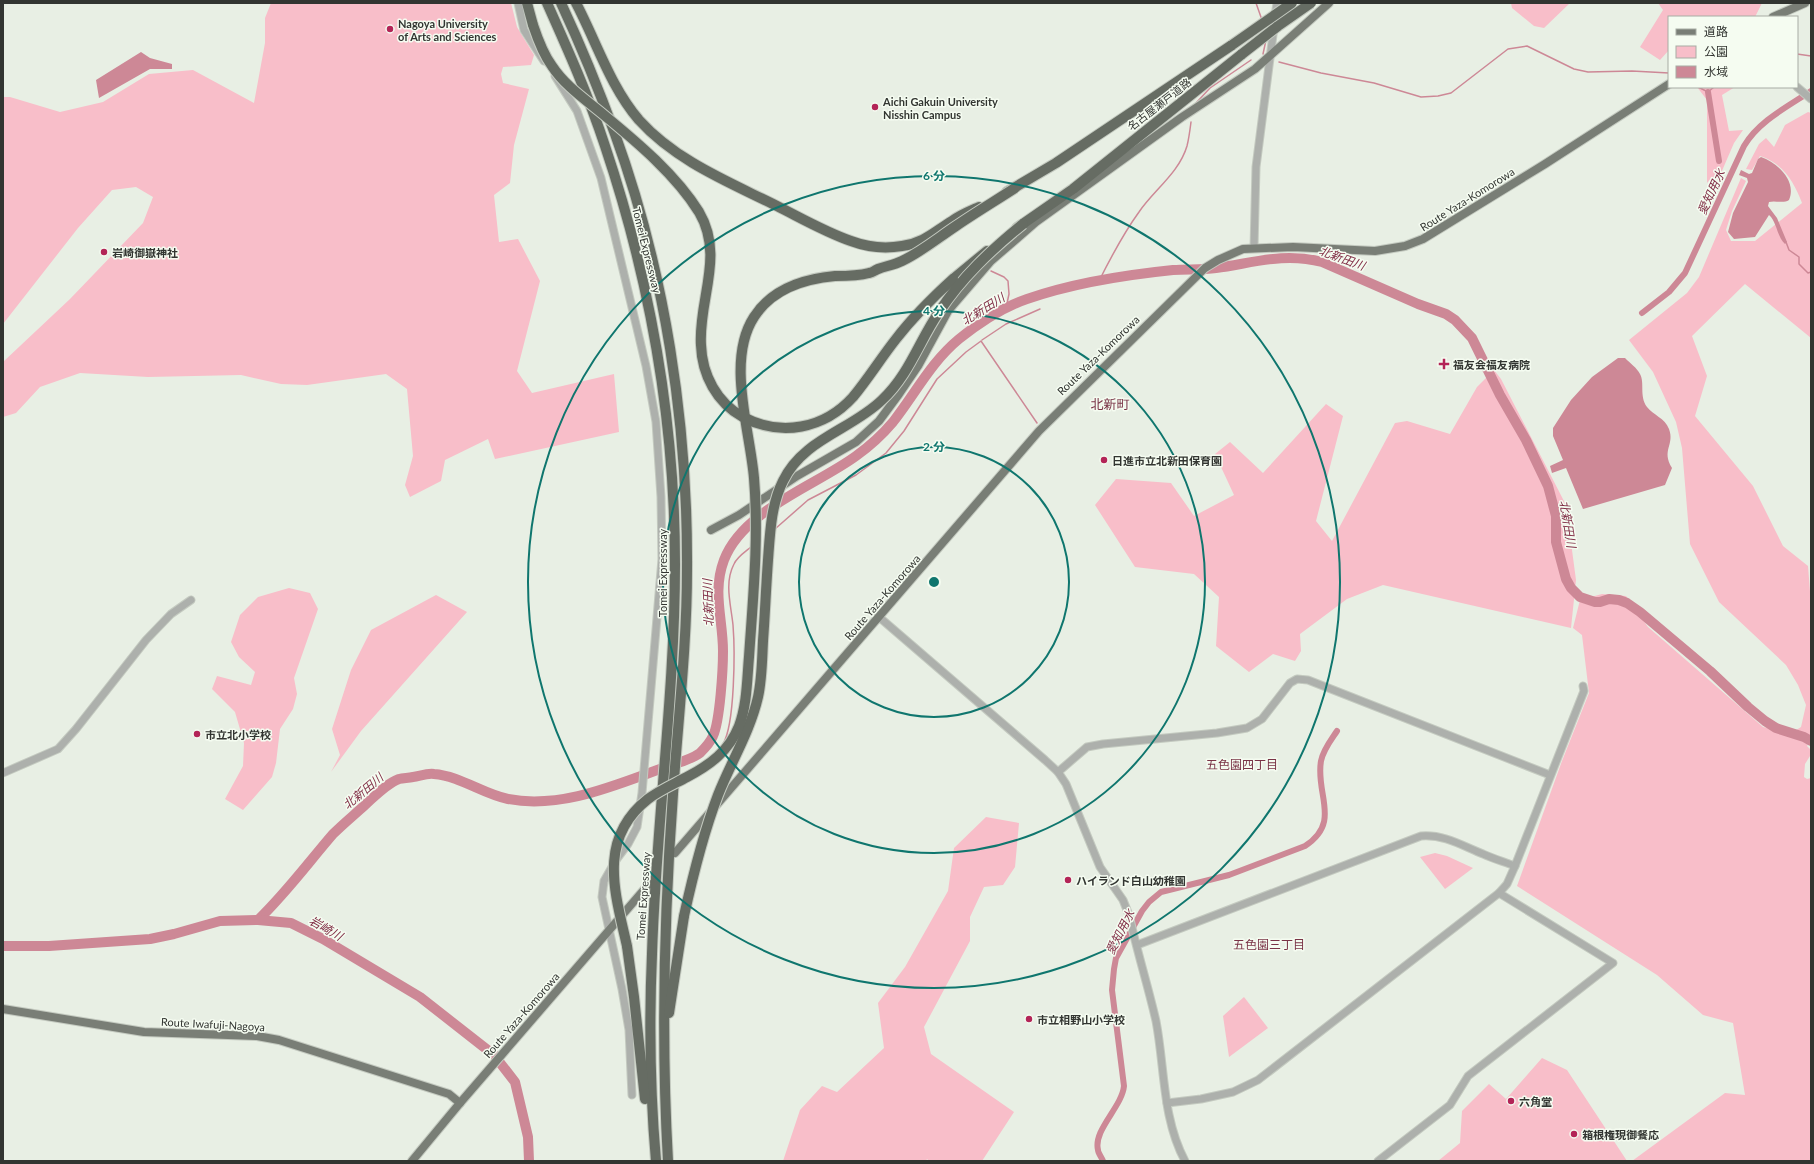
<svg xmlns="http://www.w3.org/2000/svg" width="1814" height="1164" font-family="Lato,'Noto Sans JP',sans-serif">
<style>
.green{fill:#f8bec9}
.water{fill:#cd8896}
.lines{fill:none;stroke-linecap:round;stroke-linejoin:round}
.stream{stroke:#cd8896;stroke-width:1.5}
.canal{stroke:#cd8896;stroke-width:6}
.river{stroke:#cd8896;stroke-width:10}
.minor-casing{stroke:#c4cac0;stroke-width:9}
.major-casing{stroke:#c4cac0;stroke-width:10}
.highway-casing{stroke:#c4cac0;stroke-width:12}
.minor{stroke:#adb0ac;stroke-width:7}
.major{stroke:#797e76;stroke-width:8}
.highway{stroke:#666c63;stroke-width:10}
.highway-bridge-casing{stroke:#c4cac0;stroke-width:12;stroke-linecap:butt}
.highway-bridge{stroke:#666c63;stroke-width:10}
.ring{fill:none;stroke:#0f766e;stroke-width:2}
.poi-dot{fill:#b32457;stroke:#f5fcf1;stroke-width:1.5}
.labels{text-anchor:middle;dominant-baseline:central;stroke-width:3;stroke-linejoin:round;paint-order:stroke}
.poi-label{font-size:11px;font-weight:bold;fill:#323531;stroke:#f5fcf1;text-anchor:start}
.street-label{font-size:11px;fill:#323531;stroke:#f5fcf1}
.water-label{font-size:12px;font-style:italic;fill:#812e46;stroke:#f5fcf1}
.neighbourhood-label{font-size:12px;fill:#793346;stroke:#f5fcf1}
.quarter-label{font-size:13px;fill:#793346;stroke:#f5fcf1}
.centre{fill:#0f766e;stroke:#f5fcf1;stroke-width:2}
.ring-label{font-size:12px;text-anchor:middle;font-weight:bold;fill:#0f766e;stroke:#f5fcf1;stroke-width:3;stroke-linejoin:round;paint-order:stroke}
</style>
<rect width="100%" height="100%" fill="#e8efe4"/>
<g class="green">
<polygon points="271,3 511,3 517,27 534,55 531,65 503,67 501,74 503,83 529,89 514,145 510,183 494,195 499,242 518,239 540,281 517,371 532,393 614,374 619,432 495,459 488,439 445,460 441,481 410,497 405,485 413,456 407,389 386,374 307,385 281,384 241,375 148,377 80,373 40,387 16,413 3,417 3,362 70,299 143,223 153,197 136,187 112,190 78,228 3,324 3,97 10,97 60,112 103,102 149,74 193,70 254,103 265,43 265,18"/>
<polygon points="1511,3 1570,3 1544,28 1534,26 1512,8"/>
<polygon points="1658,3 1762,3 1755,17 1669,17 1669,50 1660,60 1640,47 1663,10"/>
<polygon points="1697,87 1735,87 1722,95 1729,131 1743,130 1734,143 1718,180 1712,177 1707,183 1707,100"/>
<path d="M1808 112 1811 113V338L1745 284 1692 336 1707 376 1695 416 1753 486 1783 546 1808 566 1811 604V740L1807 746 1810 749V756L1805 764 1804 777 1807 779 1811 778V1161H1632L1725 1093 1745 1095 1733 1023 1703 1015 1657 975 1517 886 1562 761 1589 693 1582 635 1573 628 1580 600 1602 594 1626 596 1648 627 1763 727 1790 734 1801 727 1806 705 1798 685 1786 665 1719 602 1690 544 1682 448 1676 422 1653 372 1629 340 1687 293 1699 277 1741 178 1746 181 1732 211 1726 230 1731 241H1755L1802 203C1794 182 1783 163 1760 156L1752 170 1746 169 1759 144 1766 138 1774 147 1785 125Z"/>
<polygon points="1494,370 1501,379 1566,505 1576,580 1571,628 1383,585 1347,599 1300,634 1301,651 1295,661 1273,654 1249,672 1216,646 1219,597 1194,574 1135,567 1095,505 1116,479 1171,483 1194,516 1234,495 1215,454 1230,442 1263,473 1326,404 1343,416 1316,521 1332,541 1395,423 1407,421 1450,434 1477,387"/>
<polygon points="289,588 310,593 318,609 294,678 297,694 293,709 280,729 276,763 272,777 243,810 225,799 243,766 244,743 235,712 212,689 217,676 251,685 255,672 239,657 231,642 240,615 258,597"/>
<polygon points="436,595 467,612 361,731 331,772 340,755 332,729 351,670 371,630"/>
<polygon points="986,817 1019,823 1015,867 1003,885 984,887 970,917 970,941 924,1027 931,1054 1014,1112 982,1161 929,1161 927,1159 926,1161 783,1161 800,1110 822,1086 837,1092 884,1048 878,1003 905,967 948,891 954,848"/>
<polygon points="1435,853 1447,856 1473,868 1445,889 1420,857"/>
<polygon points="1244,997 1268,1028 1229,1057 1223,1016"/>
<polygon points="1542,1058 1567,1070 1627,1161 1438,1161 1460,1143 1462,1111 1489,1084 1506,1099"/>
</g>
<g class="water">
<polygon points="141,52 150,58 172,64 172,69 150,69 99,98 96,80"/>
<path d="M1761 157C1778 163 1797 181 1789 200 1783 204 1776 200 1769 202L1768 206 1777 218 1787 242 1785 244C1777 237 1777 222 1769 215L1755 237 1734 239 1728 232 1733 213 1748 182 1747 178 1739 175 1741 170 1749 174 1752 173 1758 159Z"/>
<path d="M1618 358H1625C1630 363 1637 368 1640 374 1645 383 1639 396 1647 407 1653 415 1665 418 1669 429 1675 445 1661 450 1672 468L1665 485 1583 509 1566 468 1552 473 1550 466 1563 460 1553 436V428L1571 400 1592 377Z"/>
</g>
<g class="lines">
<g class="stream">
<polyline points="1256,3 1262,20"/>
<polyline points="1263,54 1266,40"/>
<polyline points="1797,54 1811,56"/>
<polyline points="1279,62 1321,73 1374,83 1421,97 1438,96 1451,93 1508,49 1527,46 1574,69 1588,72 1632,71 1669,73"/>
<polyline points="1698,87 1708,92 1714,87"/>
<polyline points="1196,103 1210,88 1251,60"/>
<polyline points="1786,242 1789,250 1799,257 1799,264 1808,273 1811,272"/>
<polyline points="991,271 1004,277 1008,281 1009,294 1006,308"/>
<path d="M1099 281C1111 257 1123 234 1139 212 1154 190 1179 173 1187 146 1189 138 1190 130 1191 122"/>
<polyline points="982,340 1006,324 1040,309"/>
<polyline points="775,529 808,500 856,475 886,453 904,431 937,379 966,352 981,341 1037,423"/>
<path d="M723 744C735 724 735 650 733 625 731 605 724 583 734 564 737 557 745 552 751 547"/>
</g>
<g class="canal">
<polyline points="1708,92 1719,161"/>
<path d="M1642 313 1669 292 1685 273 1744 146C1759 121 1787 107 1811 91"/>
<path d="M1103 1161C1102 1158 1098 1153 1098 1150 1093 1130 1122 1107 1124 1086L1112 990 1114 969 1116 958 1126 940 1142 911 1149 902 1161 892 1229 875 1305 846C1342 822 1315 794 1321 761 1323 750 1331 740 1337 731"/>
</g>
<g class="river">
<path d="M258 920C286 893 308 863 333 834 343 824 354 815 365 805 375 796 386 784 399 779 403 778 408 778 413 777 420 776 427 773 434 774 460 776 483 794 508 799 560 809 613 786 660 769 673 764 689 761 700 753 705 748 710 743 713 736 720 721 723 669 723 651 723 619 712 592 724 560 743 510 815 486 856 456 870 446 882 435 893 422 915 394 931 362 959 339 979 323 1003 307 1027 299 1073 283 1124 275 1173 270 1188 269 1202 270 1216 268 1253 263 1284 252 1322 262L1418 304 1446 314 1455 320 1472 338 1500 395 1526 440 1548 486 1556 516V542L1566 579 1571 588 1580 597 1595 602H1600L1609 599 1619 600 1627 603 1640 612 1710 671 1748 707 1765 721 1776 728 1804 737 1811 741"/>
<polyline points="3,946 49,946 150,939 174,934 220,921 258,920 291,923 323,939 420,997 494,1055 515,1082 528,1137 529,1161"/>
</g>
<g class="minor-casing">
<g id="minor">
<polyline points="518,3 524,30 544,61"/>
<polyline points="1275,17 1277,3"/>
<polyline points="555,76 577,111 601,178 646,366 656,422 661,497 662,559 642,793 637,827 628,844 616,860 604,881 602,897 622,989 629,1030 632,1095"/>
<polyline points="1797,87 1811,99"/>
<polyline points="1254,248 1256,167 1274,27"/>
<path d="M879 617 1045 760 1058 772 1066 784 1100 867 1123 900 1129 915C1137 951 1148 986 1156 1021 1165 1068 1162 1118 1185 1161"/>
<polyline points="1058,772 1087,747 1103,744 1217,733 1247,728 1262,719 1290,683 1297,679 1308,680 1550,775"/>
<polyline points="3,773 58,749 76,729 146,640 171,614 191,600"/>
<path d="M1137 945 1421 836C1444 834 1463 846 1483 854 1494 859 1505 862 1515 866"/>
<polyline points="1167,1103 1201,1099 1233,1092 1258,1080 1499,893 1507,884 1515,866 1584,691 1583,686"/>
<polyline points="1378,1161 1450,1105 1468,1076 1613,963 1499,893"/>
</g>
</g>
<g class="major-casing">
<g id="major">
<polyline points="1773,17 1805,3"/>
<polyline points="711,530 739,515 797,476 856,442 879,421 899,394 918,366 948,311 991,261 1036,222 1182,117 1255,69 1329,3"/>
<polyline points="675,853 1039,431 1205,268 1218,260 1243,249 1293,247 1375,251 1405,246 1423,239 1545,164 1669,84"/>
<polyline points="3,1009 144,1032 257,1036 279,1040 449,1094 460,1103"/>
<polyline points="412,1161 460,1103 649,884"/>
</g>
</g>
<g class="highway-casing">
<g id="highway">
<polyline points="527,3 533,25"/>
<path d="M547 3C568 50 589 97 605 146 650 280 675 422 675 564 675 694 656 824 652 954 649 1023 650 1092 656 1161"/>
<path d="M561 3C581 46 599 90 615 134 665 272 688 423 687 570 687 645 678 720 673 794 664 917 661 1039 668 1161"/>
<path d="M576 3C597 43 610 86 639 120 676 161 729 182 777 206 801 218 825 232 851 241 867 247 884 249 902 246 924 243 934 232 952 221 960 215 970 211 979 207"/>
<polyline points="1007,192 1056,163 1232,45"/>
<polyline points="1017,228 1073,189 1242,54"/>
<polyline points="953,279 987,251"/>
<polyline points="627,946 634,997 645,1099"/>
<polyline points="669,1013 684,916"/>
</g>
</g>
<use href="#minor" class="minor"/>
<use href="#major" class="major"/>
<use href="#highway" class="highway"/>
<g class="highway-bridge-casing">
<g id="highway-bridge">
<path d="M533 25C538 40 543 54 552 66 565 86 586 100 604 115 638 143 676 175 699 212 725 256 698 300 701 345 702 375 717 403 743 417 781 437 824 429 853 397 868 379 881 358 896 339 913 317 932 298 953 279"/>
<polyline points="1232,45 1292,3"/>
<polyline points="1242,54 1278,26 1311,3"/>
<path d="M684 916C693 875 703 834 718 795 731 762 750 732 758 697 762 679 762 660 763 641 765 614 766 587 768 560 770 533 771 505 783 481 803 439 851 430 882 400 909 375 919 341 939 312 962 277 991 250 1023 224"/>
<path d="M627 946C615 893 597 839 648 799 660 790 674 784 687 777 710 765 729 751 739 726 747 705 747 680 749 657 753 598 759 538 754 478 750 430 726 360 754 317 772 289 802 279 835 276 846 276 858 276 869 273 874 272 873 271 878 269 886 266 894 265 902 261 921 252 938 238 956 226 975 213 995 201 1015 188"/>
</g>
</g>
<use href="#highway-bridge" class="highway-bridge"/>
</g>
<g class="ring">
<circle cx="934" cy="582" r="135"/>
<circle cx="934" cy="582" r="271"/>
<circle cx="934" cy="582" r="406"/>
</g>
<g class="poi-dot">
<circle cx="390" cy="29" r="4"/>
<circle cx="875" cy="107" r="4"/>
<circle cx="104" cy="252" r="4"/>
<path d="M1442 358h4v4h4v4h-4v4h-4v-4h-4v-4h4z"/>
<circle cx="1104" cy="460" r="4"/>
<circle cx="197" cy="734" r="4"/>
<circle cx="1068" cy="880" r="4"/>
<circle cx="1029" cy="1019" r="4"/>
<circle cx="1511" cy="1101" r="4"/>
<circle cx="1574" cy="1134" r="4"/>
</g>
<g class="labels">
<g class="poi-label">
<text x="398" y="23">Nagoya University<tspan x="398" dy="13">of Arts and Sciences</tspan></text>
<text x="883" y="101">Aichi Gakuin University<tspan x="883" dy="13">Nisshin Campus</tspan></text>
<text x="112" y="252">岩崎御嶽神社</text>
<text x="1453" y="364">福友会福友病院</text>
<text x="1112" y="460">日進市立北新田保育園</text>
<text x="205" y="734">市立北小学校</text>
<text x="1076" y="880">ハイランド白山幼稚園</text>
<text x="1037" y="1019">市立相野山小学校</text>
<text x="1519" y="1101">六角堂</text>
<text x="1582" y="1134">箱根権現御餐応</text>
</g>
<g class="street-label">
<text transform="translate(1159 104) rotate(-38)">名古屋瀬戸道路</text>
<text transform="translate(1467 199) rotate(-32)">Route Yaza-Komorowa</text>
<text transform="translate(647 250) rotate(76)">Tomei Expressway</text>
<text transform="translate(1098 355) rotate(-44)">Route Yaza-Komorowa</text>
<text transform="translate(662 573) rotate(-90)">Tomei Expressway</text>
<text transform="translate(882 597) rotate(-49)">Route Yaza-Komorowa</text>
<text transform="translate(643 896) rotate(-86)">Tomei Expressway</text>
<text transform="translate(521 1015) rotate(-49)">Route Yaza-Komorowa</text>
<text transform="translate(213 1024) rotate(3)">Route Iwafuji-Nagoya</text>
</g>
<g class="water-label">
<text transform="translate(1711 192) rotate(-65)">愛知用水</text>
<text transform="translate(1342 258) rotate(20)">北新田川</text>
<text transform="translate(983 309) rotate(-32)">北新田川</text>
<text transform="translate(1568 524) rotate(81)">北新田川</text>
<text transform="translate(708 603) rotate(-92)">北新田川</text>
<text transform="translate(363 791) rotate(-40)">北新田川</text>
<text transform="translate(326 928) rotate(30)">岩崎川</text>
<text transform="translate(1120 932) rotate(-63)">愛知用水</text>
</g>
<g class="neighbourhood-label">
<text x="1242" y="764">五色園四丁目</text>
<text x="1269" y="944">五色園三丁目</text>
</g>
<g class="quarter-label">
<text x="1110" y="404">北新町</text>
</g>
</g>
<circle cx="934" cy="582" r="6" class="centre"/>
<g class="ring-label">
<text x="934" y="180">6 分</text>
<text x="934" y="315">4 分</text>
<text x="934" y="451">2 分</text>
</g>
<rect width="1814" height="1164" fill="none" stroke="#323531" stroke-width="8"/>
<rect x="1668" y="16" width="130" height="72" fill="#f5fcf1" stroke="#a7aca4"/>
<rect x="1676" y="29" width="20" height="6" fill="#797e76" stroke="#a7aca4"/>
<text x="1704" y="36" font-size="12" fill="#323531">道路</text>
<rect x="1676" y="46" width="20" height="12" fill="#f8bec9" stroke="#a7aca4"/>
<text x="1704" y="56" font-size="12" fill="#323531">公園</text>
<rect x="1676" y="66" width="20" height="12" fill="#cd8896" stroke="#a7aca4"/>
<text x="1704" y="76" font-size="12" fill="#323531">水域</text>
</svg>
